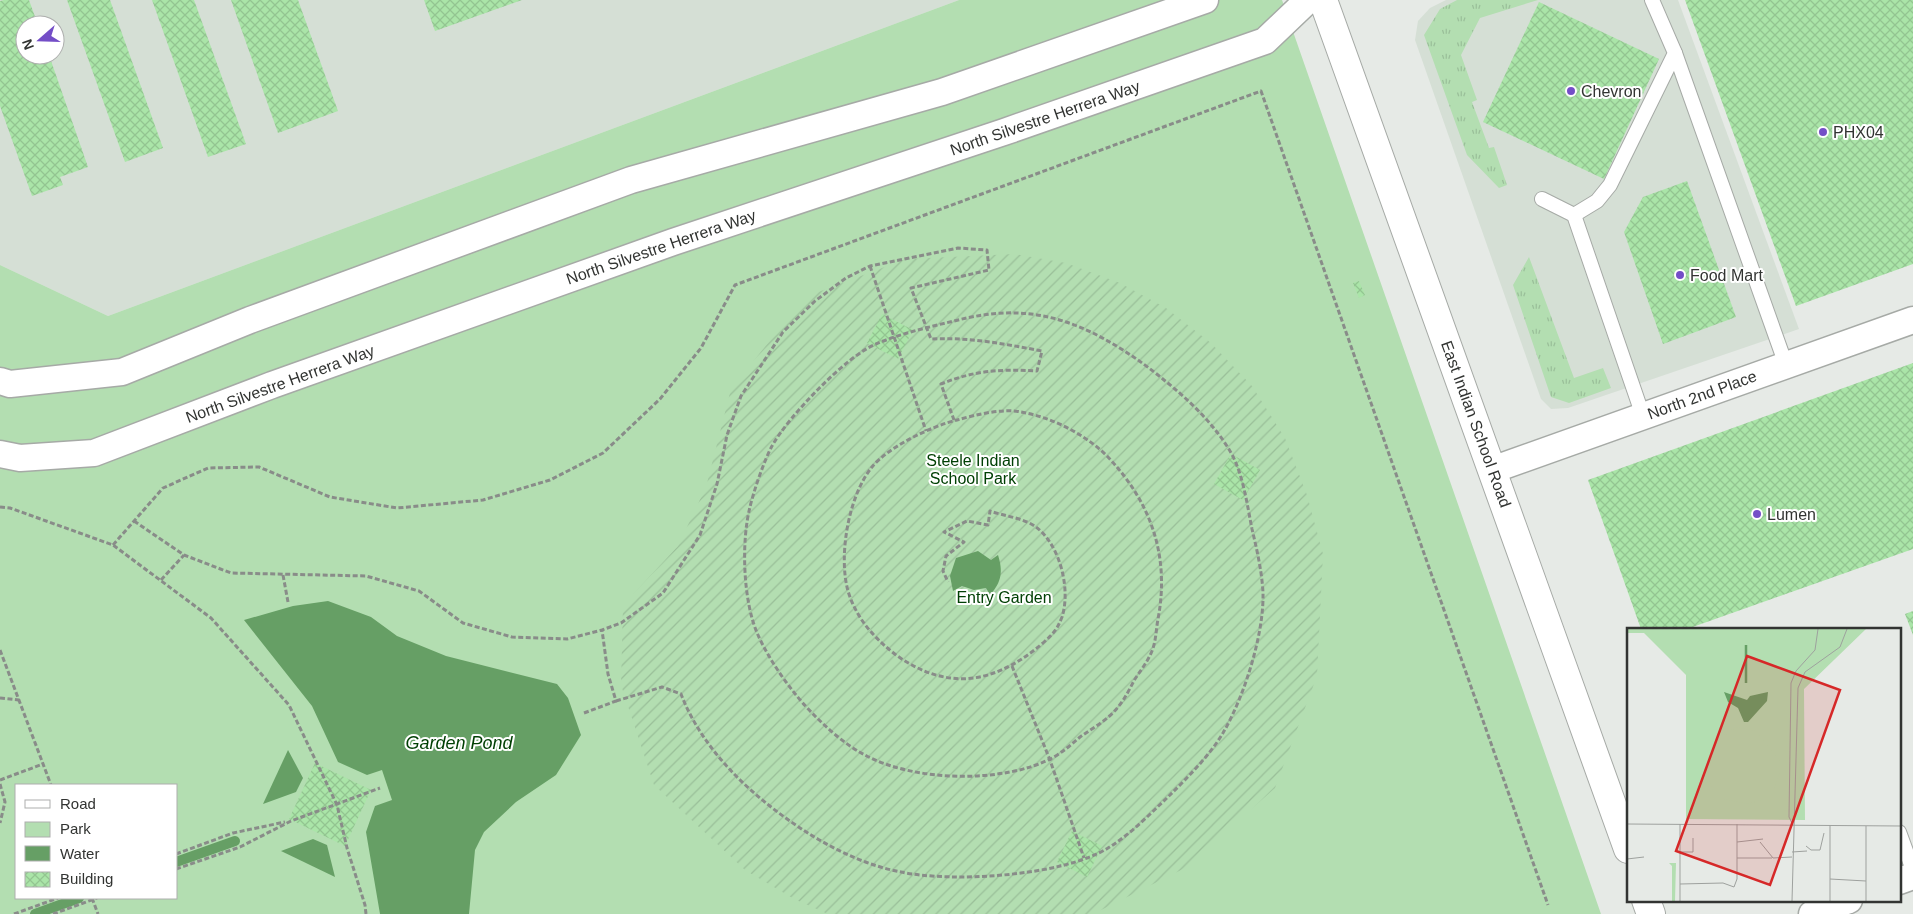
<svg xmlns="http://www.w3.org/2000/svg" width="1913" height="914" font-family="Helvetica,sans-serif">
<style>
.built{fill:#d5dfd5;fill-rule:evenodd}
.grass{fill:url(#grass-tufts)}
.park{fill:#b3deb1;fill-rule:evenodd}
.garden{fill:url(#garden-furrows)}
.water{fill:#669f65}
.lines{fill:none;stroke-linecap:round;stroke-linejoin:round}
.stream{stroke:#669f65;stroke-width:10}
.building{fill:url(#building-cross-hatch)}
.lane-casing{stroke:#a6aaa6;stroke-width:16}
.street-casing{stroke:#a6aaa6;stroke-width:29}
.secondary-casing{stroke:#a6aaa6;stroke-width:30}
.path{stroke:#898c89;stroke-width:3;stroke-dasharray:5 2.5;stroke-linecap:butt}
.lane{stroke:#fff;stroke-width:14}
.street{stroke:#fff;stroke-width:26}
.secondary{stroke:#fff;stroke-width:28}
.poi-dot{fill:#744ec7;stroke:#fff;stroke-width:2}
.labels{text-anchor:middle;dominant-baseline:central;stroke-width:4;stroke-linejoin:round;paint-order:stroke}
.poi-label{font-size:16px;fill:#323432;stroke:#fff;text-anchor:start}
.street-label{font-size:16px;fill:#323432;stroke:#fff}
.park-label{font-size:16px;fill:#004004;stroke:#fff}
.water-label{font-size:18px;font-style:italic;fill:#003f03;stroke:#fff}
.inset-river{fill:none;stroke:#669f65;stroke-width:2.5}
.inset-road{fill:none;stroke:#9ea19e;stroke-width:1}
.view{fill:#d62828;fill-opacity:0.15;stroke:#d62828;stroke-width:2.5}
.inset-edge{fill:none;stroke:#323432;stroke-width:2.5}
</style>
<defs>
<pattern id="grass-tufts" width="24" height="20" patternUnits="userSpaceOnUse" patternTransform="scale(1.25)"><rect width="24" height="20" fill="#b3deb1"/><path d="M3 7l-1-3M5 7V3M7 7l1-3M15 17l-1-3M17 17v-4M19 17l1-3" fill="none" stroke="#9abf99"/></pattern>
<pattern id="garden-furrows" width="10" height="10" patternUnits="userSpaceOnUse" patternTransform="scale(1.25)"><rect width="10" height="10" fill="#b3deb1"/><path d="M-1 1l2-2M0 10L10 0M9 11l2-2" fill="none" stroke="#9abf99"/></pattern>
<pattern id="building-cross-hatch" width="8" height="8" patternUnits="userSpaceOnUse" patternTransform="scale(1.25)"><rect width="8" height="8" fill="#aae5a8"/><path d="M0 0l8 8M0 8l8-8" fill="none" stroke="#93c591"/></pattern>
</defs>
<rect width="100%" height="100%" fill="#e6eae6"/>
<g class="built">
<path d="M0 0H959L108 316 0 265ZM25 25H55V55H25Z"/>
<polygon points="1446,0 1678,0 1799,329 1568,408 1551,409 1541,399 1415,40 1418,21 1430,8"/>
</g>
<g class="grass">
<polygon points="1457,0 1538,0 1480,18 1461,55 1477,100 1472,102 1489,148 1494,147 1507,185 1499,188 1467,155 1424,35 1440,9"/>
<polygon points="1529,257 1574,378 1603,368 1611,388 1569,403 1551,397 1513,285"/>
</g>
<path class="park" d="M959 0H1282L1601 914H0V265L108 316ZM16 785H176V898H16Z"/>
<polygon class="garden" points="1015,254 1066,263 1120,283 1166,308 1211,343 1252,386 1285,438 1307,495 1323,554 1317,676 1275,788 1185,868 1093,914 828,914 794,899 745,870 654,785 621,685 623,605 678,546 706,487 731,389 805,297 906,259"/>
<g class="water">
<path d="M978 551 991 560 998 555C1003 571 1002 582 990 595L986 588 974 590 962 586 953 591 950 576 956 558Z"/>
<polygon points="328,601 371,617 397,636 446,656 557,684 568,698 581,735 556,775 516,802 484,832 475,850 469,914 380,914 366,832 375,806 392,800 382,770 367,775 338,762 312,706 244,620 293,606"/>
<polygon points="288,750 303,778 296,792 263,804"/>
<polygon points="313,839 327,845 335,877 281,851"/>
</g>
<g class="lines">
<g class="stream">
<polyline points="176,862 235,841"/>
<polyline points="35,914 79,898"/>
</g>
</g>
<g class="building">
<polygon points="4,0 29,0 38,25 25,25 25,55 49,55 88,167 60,177 63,185 32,196 0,106 0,1"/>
<polygon points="67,0 110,0 163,148 125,162"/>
<polygon points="152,0 194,0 246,144 208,157"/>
<polygon points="231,0 298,0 338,111 278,133"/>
<polygon points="424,0 522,0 435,31"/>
<polygon points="1685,0 1913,0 1913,264 1796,306"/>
<polygon points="1539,2 1659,59 1604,179 1483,122"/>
<polygon points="1687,181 1736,317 1663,344 1624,232 1643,197"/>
<polygon points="1359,281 1365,295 1359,298 1353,283"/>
<polygon points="882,314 913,330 898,359 867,343"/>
<polygon points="1913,363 1913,549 1687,629 1641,629 1588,480"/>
<polygon points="1231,454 1260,470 1243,500 1214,484"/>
<polygon points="1913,611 1913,635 1905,614"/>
<polygon points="315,763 371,790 345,846 289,819"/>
<polygon points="1072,831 1102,846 1087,877 1057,862"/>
</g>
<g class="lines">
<g class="lane-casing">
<g id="lane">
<polyline points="1675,53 1786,365"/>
<polyline points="1542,199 1574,215 1643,416"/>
<polyline points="1574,215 1597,201 1610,185 1675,53 1652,0"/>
<polyline points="1899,832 1913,870"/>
</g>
</g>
<g class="street-casing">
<g id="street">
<polyline points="0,381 10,384 122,372 250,320 631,180 942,92 1205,0"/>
<polyline points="0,454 20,458 94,453 272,385 673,242 1004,132 1265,41 1308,0"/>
<polyline points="1492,470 1913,320"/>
<polyline points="1899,881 1913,876"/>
<polyline points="1812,914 1849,900"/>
</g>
</g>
<g class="secondary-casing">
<g id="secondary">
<polyline points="1323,0 1628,849"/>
<polyline points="1646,900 1651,914"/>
</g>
</g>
<g class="path">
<polyline points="870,266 926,431"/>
<polyline points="0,507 10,508 113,545 211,618 289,705 337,805 347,848 365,905 366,914"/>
<path d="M134 521 184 555 231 573 366 576 419 591 463 623 512 637 567 639 602 630 621 623 663 593 700 535 717 484 727 435 741 396 783 332 815 301 846 278 870 266 958 248 987 250 989 270 911 288 931 339C969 337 1005 344 1042 351L1037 371C1000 369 976 370 941 384L954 420"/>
<polyline points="113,545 163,488 208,468 259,467 330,497 397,508 483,500 550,480 603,453 660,399 701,348 735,285 1261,91 1548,905"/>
<polyline points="283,575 288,602"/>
<polyline points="161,580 184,555"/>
<polyline points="0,650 51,785"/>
<polyline points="1012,666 1050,760 1084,858"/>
<polyline points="0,698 19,700"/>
<path d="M616 701 662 687 681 694C704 754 757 801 811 835 839 852 869 866 901 872 953 883 1063 876 1108 848 1131 834 1151 813 1170 795 1188 777 1210 755 1223 733 1244 697 1264 635 1263 593 1262 572 1257 550 1252 529 1247 504 1243 473 1230 451 1214 424 1188 399 1164 380 1138 358 1098 332 1066 322 1027 309 993 311 954 321 929 327 899 334 876 344 846 356 788 417 772 446 764 461 754 490 750 507 741 542 743 602 758 635 770 662 793 694 814 715 828 729 847 746 865 755 914 782 1005 784 1054 757 1064 751 1072 744 1080 737 1093 728 1109 719 1118 707 1125 699 1130 688 1135 679 1141 670 1148 661 1152 651 1156 641 1156 630 1158 619 1170 556 1151 502 1107 456 1085 434 1051 417 1021 412 1002 408 975 415 957 420 932 426 888 447 872 467 849 495 838 555 848 591 856 618 874 638 896 655 948 692 995 684 1043 643 1053 634 1057 630 1062 617 1071 589 1060 545 1036 527 1024 518 1004 516 990 511L988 525 967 521 944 532 964 542 946 556 943 571 948 582"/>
<polyline points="584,713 616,701 608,674 602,630"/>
<polyline points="0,780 43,764"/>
<polyline points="0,784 5,802 0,823"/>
<polyline points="176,854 233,833 285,822"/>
<polyline points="176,869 240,847 291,821 380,788"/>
<polyline points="92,898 98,914"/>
<polyline points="14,914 58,898"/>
<polyline points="53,914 97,898"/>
</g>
<use href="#lane" class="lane"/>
<use href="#street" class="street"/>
<use href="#secondary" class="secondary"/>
</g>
<g class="poi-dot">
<circle cx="1571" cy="91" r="5"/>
<circle cx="1823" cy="132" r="5"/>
<circle cx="1680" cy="275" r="5"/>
<circle cx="1757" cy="514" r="5"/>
</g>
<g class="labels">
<g class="poi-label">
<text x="1581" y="91">Chevron</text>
<text x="1833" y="132">PHX04</text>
<text x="1690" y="275">Food Mart</text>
<text x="1767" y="514">Lumen</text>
</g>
<g class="street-label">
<text transform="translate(1045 118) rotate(-19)">North Silvestre Herrera Way</text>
<text transform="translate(661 247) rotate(-19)">North Silvestre Herrera Way</text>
<text transform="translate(280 384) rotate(-20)">North Silvestre Herrera Way</text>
<text transform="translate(1702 395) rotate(-20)">North 2nd Place</text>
<text transform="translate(1476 424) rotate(70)">East Indian School Road</text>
</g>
<g class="park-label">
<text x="973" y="460">Steele Indian<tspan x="973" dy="18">School Park</tspan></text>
<text x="1004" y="597">Entry Garden</text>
</g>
<g class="water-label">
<text x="459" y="743">Garden Pond</text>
</g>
</g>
<g transform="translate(1627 628)">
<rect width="274" height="274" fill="#e6eae6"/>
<path d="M42 235H49L48 273H45V238Z" fill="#b3deb1"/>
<path d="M0 1H239L177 61 178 192 59 191V47L17 5H0Z" fill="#b3deb1"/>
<path d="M109 99 129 103 153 133V144L147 161 134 172 121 176 96 171 86 162 81 150 82 125 88 114Z" fill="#b3deb1"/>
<path d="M97 64 120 72 123 68 141 64 140 73 121 94H117L111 80 101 74Z" fill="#669f65"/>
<path class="inset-river" d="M119 17V55"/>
<path class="inset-road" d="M0 196 274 198M53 196V273M166 197 162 189 164 55 169 43 188 22 191 1M110 214 136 211M133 214 146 230 165 229M179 218 184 222H193L197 205M53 224H66V210M165 224 180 223M110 230H145M0 231 17 229M203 251 239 253M53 256 96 255 107 259 110 251V196M165 273 171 60 178 44 213 19 220 1M203 273V197M239 273V198"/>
<path class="view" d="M120 28 213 62 143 257 49 223Z"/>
<rect width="274" height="274" class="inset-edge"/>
</g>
<rect x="15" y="784" width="162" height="115" fill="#ffffff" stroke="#adaead"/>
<rect x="25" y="800" width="25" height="8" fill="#ffffff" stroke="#adaead"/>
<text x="60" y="809" font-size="15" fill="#323432">Road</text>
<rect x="25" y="822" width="25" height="15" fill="#b3deb1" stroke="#adaead"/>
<text x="60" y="834" font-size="15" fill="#323432">Park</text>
<rect x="25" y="846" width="25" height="15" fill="#669f65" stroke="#adaead"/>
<text x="60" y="859" font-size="15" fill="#323432">Water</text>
<rect x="25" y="872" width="25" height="15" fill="url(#building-cross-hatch)" stroke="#adaead"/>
<text x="60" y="884" font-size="15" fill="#323432">Building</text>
<g transform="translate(40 40) rotate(250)"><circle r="24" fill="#ffffff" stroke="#adaead"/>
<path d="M0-4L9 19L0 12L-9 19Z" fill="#744ec7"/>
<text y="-8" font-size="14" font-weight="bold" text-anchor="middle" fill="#323432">N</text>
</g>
</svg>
